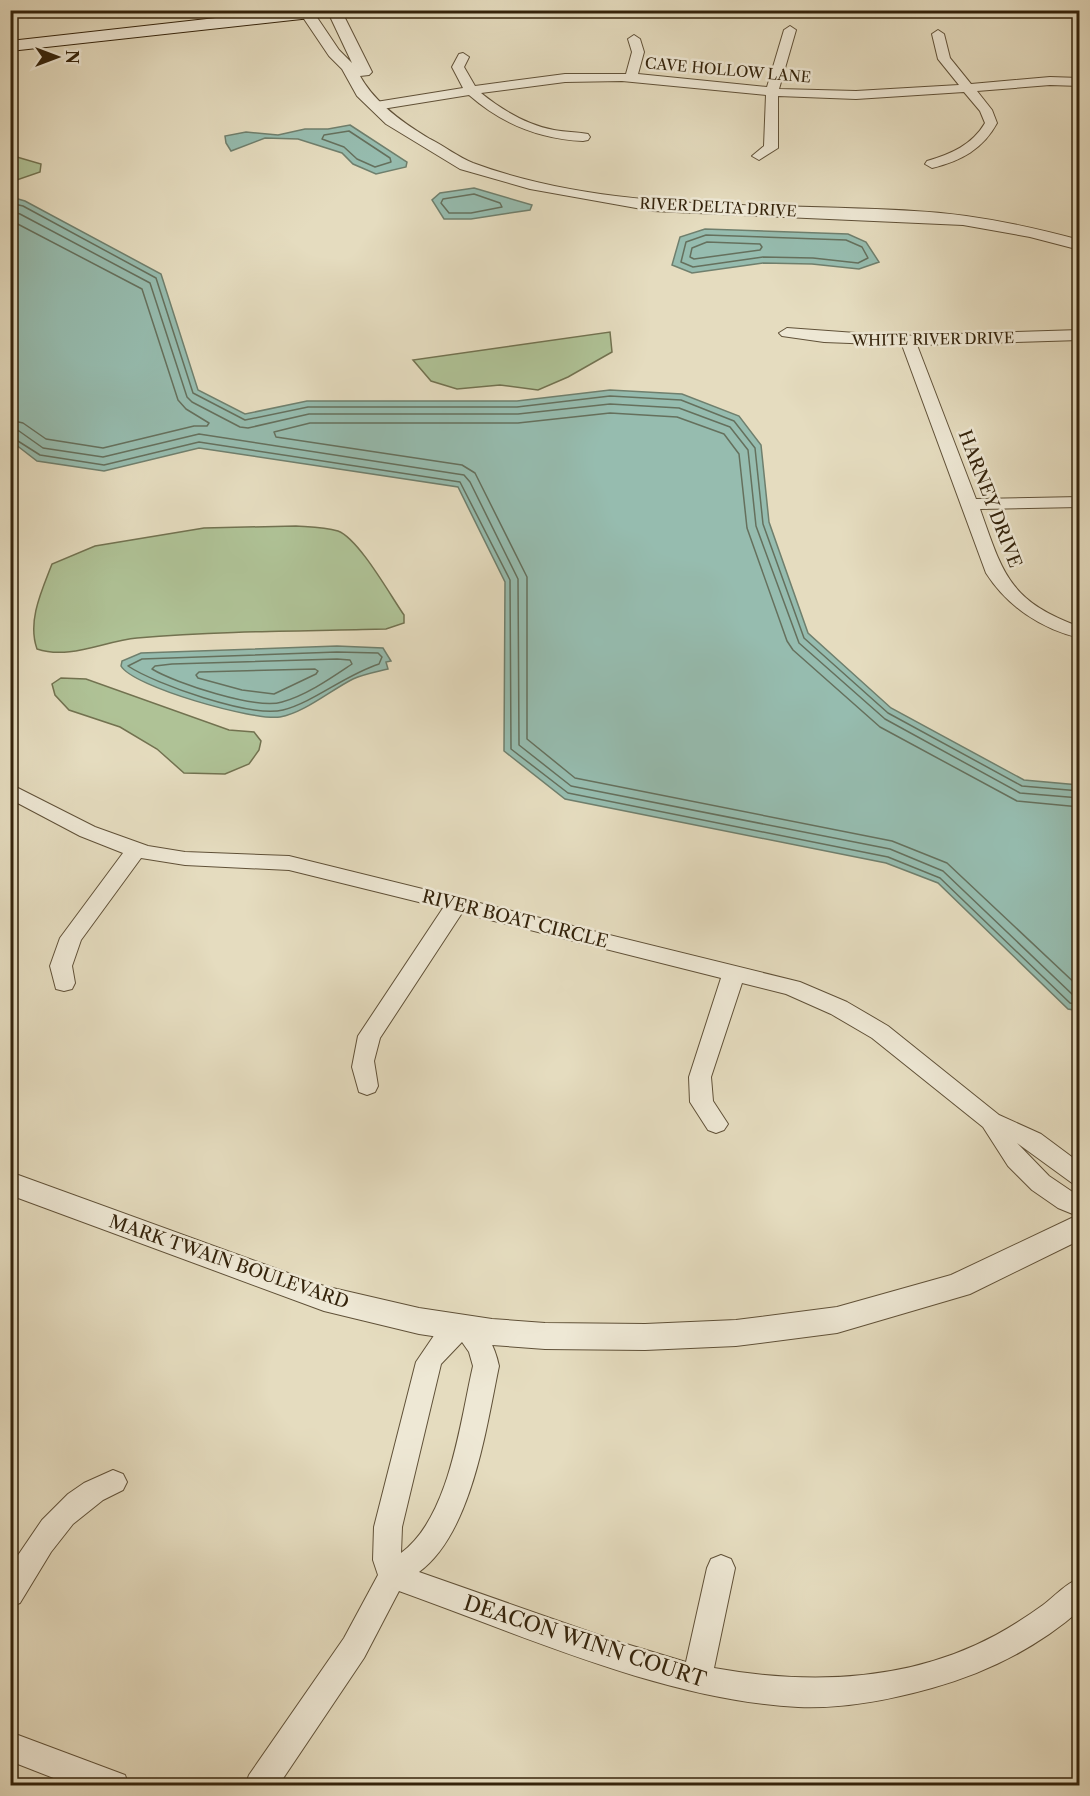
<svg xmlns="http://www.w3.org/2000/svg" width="1090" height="1796" font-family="'Libre Caslon Text',serif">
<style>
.green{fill:#afc296;stroke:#727250;stroke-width:1.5}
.water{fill:#96bcaf;stroke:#6f7f6d;stroke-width:1.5}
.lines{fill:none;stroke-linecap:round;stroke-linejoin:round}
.shore{stroke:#65705d;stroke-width:1.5}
.minor-casing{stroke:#605138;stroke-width:2}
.tertiary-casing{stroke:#605138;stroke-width:2}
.secondary-casing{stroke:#34230b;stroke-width:2}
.minor{fill:#eee8d5;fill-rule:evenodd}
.tertiary{fill:#eee8d5;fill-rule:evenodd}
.secondary{fill:#eee8d5;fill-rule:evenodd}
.labels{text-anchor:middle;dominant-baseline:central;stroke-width:5;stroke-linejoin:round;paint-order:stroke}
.far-street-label{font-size:15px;fill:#34230b;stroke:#eee8d5}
.street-label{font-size:18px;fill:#34230b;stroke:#eee8d5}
.near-street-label{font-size:21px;fill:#34230b;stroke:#eee8d5}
</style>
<rect width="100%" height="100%" fill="#e5dcbf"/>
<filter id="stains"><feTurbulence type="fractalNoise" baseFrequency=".00333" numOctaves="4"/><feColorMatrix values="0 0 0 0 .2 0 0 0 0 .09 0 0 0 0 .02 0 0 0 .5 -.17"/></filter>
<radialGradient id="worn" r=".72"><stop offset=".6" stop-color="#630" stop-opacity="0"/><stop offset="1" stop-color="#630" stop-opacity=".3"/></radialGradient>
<g class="green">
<polygon points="10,155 41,164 40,172 11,182"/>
<polygon points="610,332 612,352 568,377 538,390 500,385 457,389 431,381 413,360"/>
<path d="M296 526C310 527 324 527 338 531 359 539 390 595 404 615V623L386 629C303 631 220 631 137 638 104 641 70 660 37 649 27 621 42 590 52 564L95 546 204 528Z"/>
<polygon points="61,678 86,679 229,730 254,732 261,741 259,750 249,764 225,774 184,773 157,749 120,727 69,710 55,695 52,684"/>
</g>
<g class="water">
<polygon points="350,125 407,162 406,167 376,174 353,164 342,153 298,139 265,138 231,151 226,143 225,136 246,132 278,135 305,129 328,129"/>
<polygon points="474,188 532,205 530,210 471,219 444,219 432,200 440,193"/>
<polygon points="11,197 25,201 161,274 198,390 245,414 307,401 517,401 610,390 682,394 739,416 761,445 769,522 808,633 891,708 1024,780 1079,785 1079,1011 1068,1009 938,883 886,863 565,799 504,751 505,582 458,487 199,448 104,471 37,461 11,441"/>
<polygon points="705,229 848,234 866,242 879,262 859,269 812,264 763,263 692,273 672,265 680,237"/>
<path d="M337 646 383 648 391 661 386 662 388 669C376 672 364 674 353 679 331 690 304 713 280 717 254 721 133 687 121 666L122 661 141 653Z"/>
</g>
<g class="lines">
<g class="shore">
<polygon points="349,131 390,158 391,162 375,167 357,159 344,147 322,139 324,135"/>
<polygon points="474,194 500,203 502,207 471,213 449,213 441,203 443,199"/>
<polyline points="10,203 23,206 156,278 193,393 245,420 308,407 517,407 610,396 681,400 734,421 755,448 763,524 804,638 888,713 1022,786 1080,791"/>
<polyline points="10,211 20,214 150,283 187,397 192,402 240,427 248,428 309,414 518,414 610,404 679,408 730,427 748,450 756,526 799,643 885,719 1020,793 1080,798"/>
<polyline points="10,220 142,289 178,400 186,409 209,423 207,426 194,426 103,448 46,439 23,423 10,420"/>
<polygon points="706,235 846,240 862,247 868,258 858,263 813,258 763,257 693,267 681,262 686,242"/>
<polygon points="707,242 760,244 762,247 760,250 694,259 690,257 692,248"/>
<polyline points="10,429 19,431 43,448 103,457 199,434 464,475 470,482 518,579 519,745 571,786 890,849 943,871 1074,996 1080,997"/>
<polyline points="10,436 40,455 104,465 199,442 460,482 510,580 511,749 568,793 888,857 940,878 1070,1003 1080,1005"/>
<path d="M337 652 378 653 382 657 379 664C345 675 314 702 283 710 251 718 155 684 128 666L142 659Z"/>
<path d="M337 659 350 660 352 664C331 678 307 695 282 702 257 710 175 683 152 669L155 666 172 664Z"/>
<polygon points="315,669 318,671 316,674 274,694 242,690 198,678 196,675 199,672"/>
<polyline points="1080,807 1017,801 880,727 793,650 787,641 747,528 739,454 724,434 677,417 610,413 518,423 310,423 274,432 276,437 462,465 475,473 527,577 527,739 575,778 892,841 947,863 1080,988"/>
</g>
<g class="minor-casing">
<g id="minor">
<path d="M790 26 796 30 779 89 856 91 959 85 938 59 932 34 938 30 944 34 950 58 971 84 1050 77 1080 78V86L1050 85 977 91 992 110 997 123C983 149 961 161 932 168L925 164 927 161C951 154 972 145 985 123L980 111 964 92 856 99 778 96V148L759 160 752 156 764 146 766 95 622 81 565 82 481 93C502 110 527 125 554 130 565 132 577 132 588 134L590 137 588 140 583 141C540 139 502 124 469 95L376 110 370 106 376 102 463 88 452 67 459 54 463 53 469 57 464 67 475 86 565 74H626L632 52 628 39 634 35 640 39 644 52 638 74 767 87 784 30Z"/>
<path d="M787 328 897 336 1080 330V340L917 345 976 499 1080 497V507L980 509C1003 574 1009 601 1080 627V638C1041 629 1007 606 986 573L902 345 824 342 782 336 779 333Z"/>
<polygon points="10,784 95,827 148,846 185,852 289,856 800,982 847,1002 888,1026 999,1115 1041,1134 1080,1163 1080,1185 1072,1183 1017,1143 1049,1176 1080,1197 1080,1217 1058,1208 1032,1190 1008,1166 983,1127 872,1038 831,1014 786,994 742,983 711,1077 713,1101 728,1124 724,1130 716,1133 708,1130 690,1102 689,1077 721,978 462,913 380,1038 374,1061 378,1086 375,1092 367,1095 359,1092 352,1067 358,1036 443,908 289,870 185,865 141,858 81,940 72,966 75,983 72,989 64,991 56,989 50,966 60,938 123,853 80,836 10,799"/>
<path d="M465 1317C485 1324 495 1347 499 1366 486 1428 472 1533 419 1572L613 1640 686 1662 707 1568 711 1559 721 1555 731 1559 735 1568 714 1668C809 1685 909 1682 996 1635 1012 1626 1028 1616 1043 1605 1055 1596 1065 1584 1080 1578V1610C1038 1647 986 1673 932 1688 889 1700 844 1709 798 1707 665 1700 525 1636 399 1591L364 1658 278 1786H245L249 1775 344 1638 378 1575 373 1560 374 1527 416 1362 435 1334 450 1324ZM462 1342 469 1352 473 1366C460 1422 450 1517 401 1553L402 1527 441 1364Z"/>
<polygon points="113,1470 123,1474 127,1482 123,1490 103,1500 73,1524 51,1552 20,1603 10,1607 10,1567 42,1520 68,1494 84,1483"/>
<polygon points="10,1732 125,1775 129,1786 74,1786 10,1761"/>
</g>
</g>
<g class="tertiary-casing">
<g id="tertiary">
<path d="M298 10H312L339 50 352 63 327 10H341L372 72 369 75 360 76C375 103 403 123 430 139 444 146 458 157 473 163 611 214 770 202 914 211 971 214 1025 225 1080 240V250L1030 237 963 225 653 211 530 189 460 169 386 124 357 96 342 69 329 56Z"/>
<polygon points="10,1172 324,1286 419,1308 492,1319 545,1323 645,1324 736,1320 837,1307 951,1275 1080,1214 1080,1240 970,1294 837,1333 736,1346 645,1350 545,1349 492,1345 419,1334 324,1311 10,1195"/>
</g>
</g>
<g class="secondary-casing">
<polygon id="secondary" points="287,10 346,10 338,15 10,51 10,41"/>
</g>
<use href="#minor" class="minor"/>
<use href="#tertiary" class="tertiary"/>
<use href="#secondary" class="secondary"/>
</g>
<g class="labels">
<g class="far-street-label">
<text transform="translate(728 70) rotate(5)">CAVE HOLLOW LANE</text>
<text transform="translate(718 207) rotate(3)">RIVER DELTA DRIVE</text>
<text transform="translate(933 339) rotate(-1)">WHITE RIVER DRIVE</text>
</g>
<g class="street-label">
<text transform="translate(990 499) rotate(69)">HARNEY DRIVE</text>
<text transform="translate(515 919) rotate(14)">RIVER BOAT CIRCLE</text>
<text transform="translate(229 1262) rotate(19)">MARK TWAIN BOULEVARD</text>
</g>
<g class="near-street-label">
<text transform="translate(585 1641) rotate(18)">DEACON WINN COURT</text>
</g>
</g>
<rect width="1090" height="1796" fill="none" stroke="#e5dcbf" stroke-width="36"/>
<rect x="12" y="12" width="1066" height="1772" fill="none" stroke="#34230b" stroke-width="3"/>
<rect x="18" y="18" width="1054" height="1760" fill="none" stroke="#34230b" stroke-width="1.5"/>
<g transform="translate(57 57) rotate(90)" stroke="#eee8d5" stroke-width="4.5" paint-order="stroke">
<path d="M0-4.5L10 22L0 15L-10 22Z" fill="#34230b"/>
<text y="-9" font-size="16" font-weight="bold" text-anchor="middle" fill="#34230b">N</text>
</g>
<rect width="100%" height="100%" filter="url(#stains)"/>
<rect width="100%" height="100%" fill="url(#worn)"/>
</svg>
